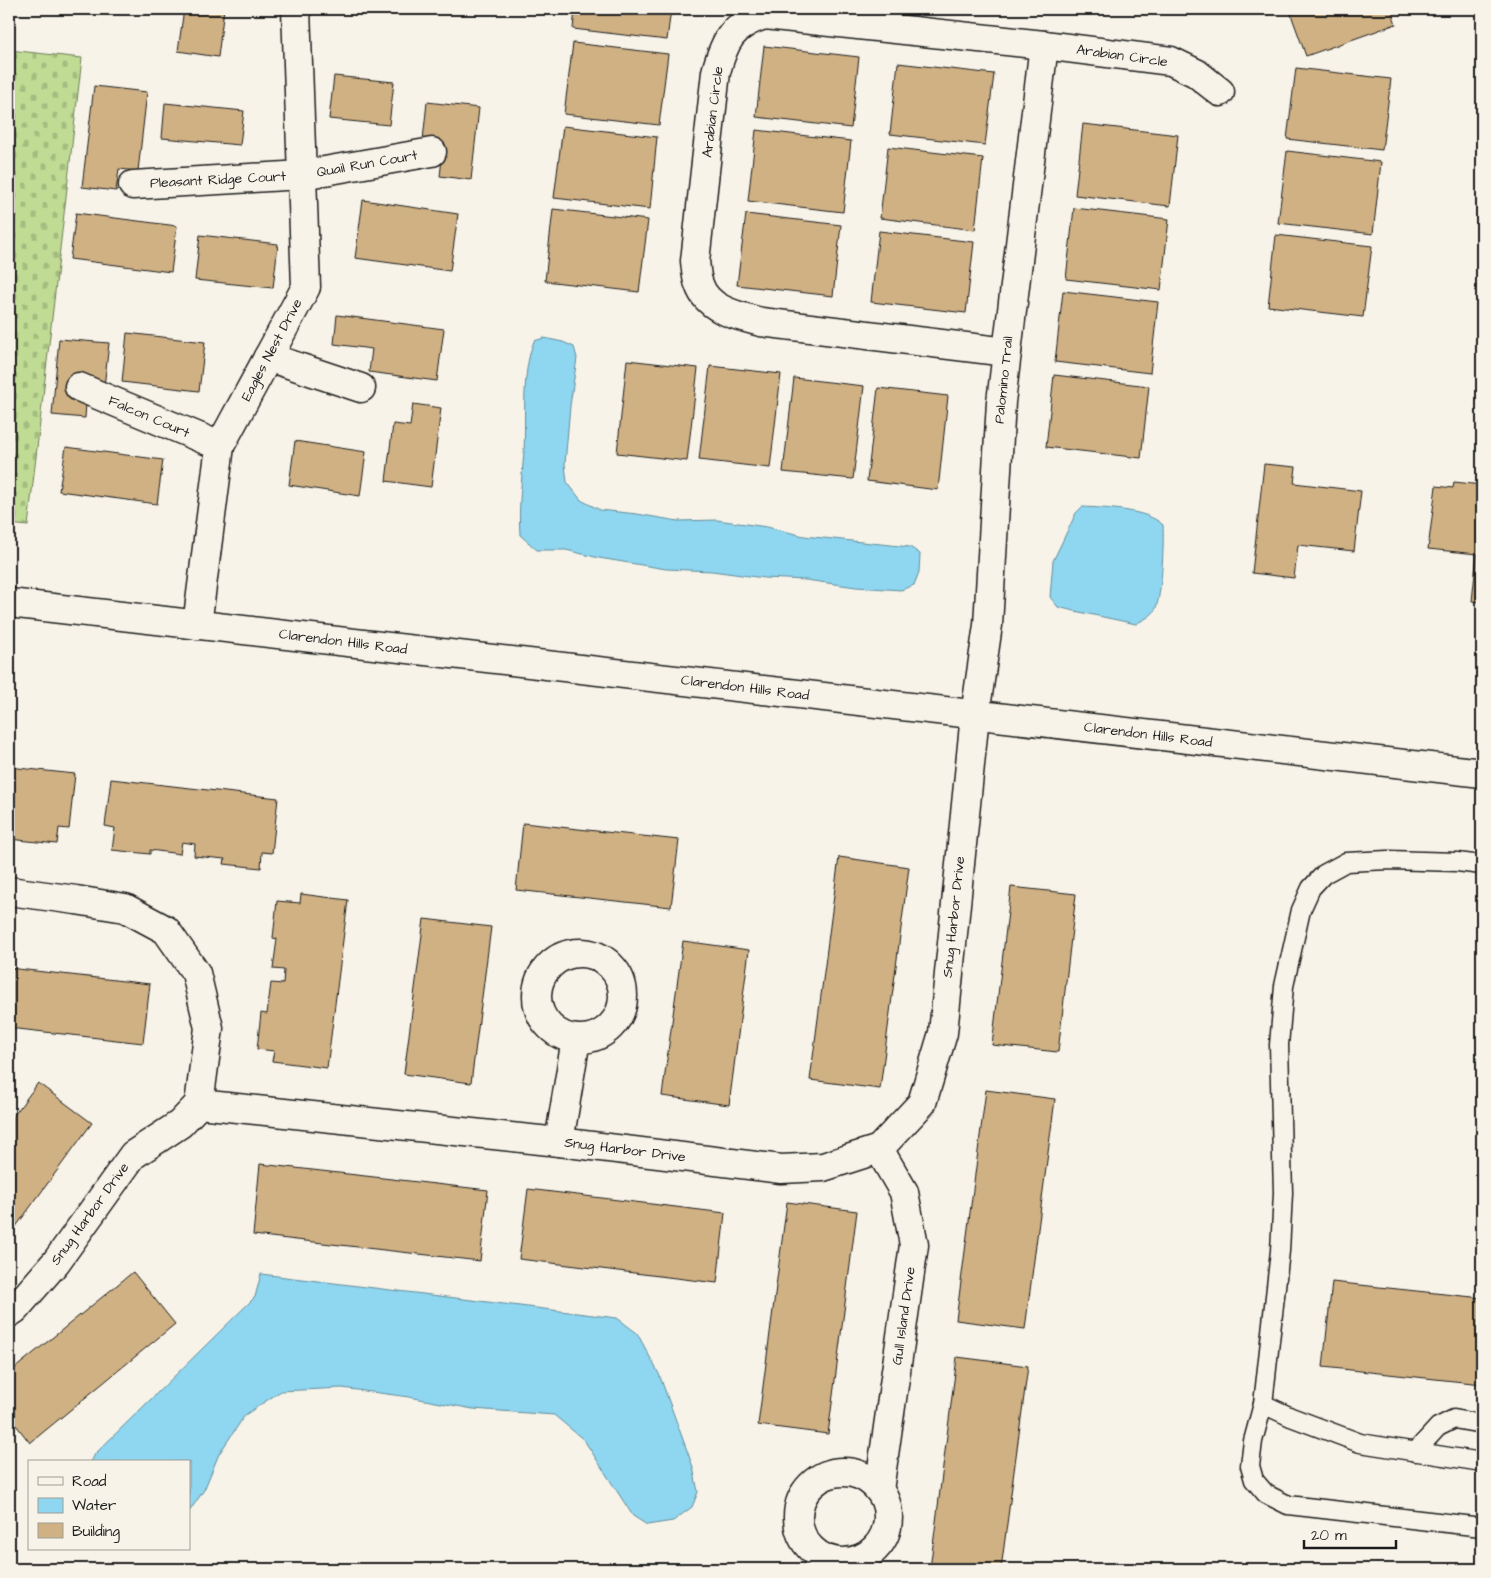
<svg xmlns="http://www.w3.org/2000/svg" width="1491" height="1578" font-family="'Architects Daughter',sans-serif">
<style>
.cemetery{fill:url(#cemetery-stones);stroke:#6e7c58}
.water{fill:#8fd6f0;stroke:#618c9b}
.building{fill:#d0b184;stroke:#1c1c1c}
.lines{fill:none;stroke-linecap:round;stroke-linejoin:round}
.service-casing{stroke:#1c1c1c;stroke-width:21}
.minor-casing{stroke:#1c1c1c;stroke-width:31}
.tertiary-casing{stroke:#1c1c1c;stroke-width:31}
.service{stroke:#f7f3e8;stroke-width:18}
.minor{stroke:#f7f3e8;stroke-width:28}
.tertiary{stroke:#f7f3e8;stroke-width:28}
.labels{text-anchor:middle;dominant-baseline:central;stroke-width:4.5;stroke-linejoin:round;paint-order:stroke}
.street-label{font-size:14px;fill:#1c1c1c;stroke:#f7f3e8}
</style>
<defs>
<pattern id="cemetery-stones" width="16" height="16" patternUnits="userSpaceOnUse" patternTransform="scale(1.25)"><rect width="16" height="16" fill="#c0dc94"/><path d="M2 7V4a2 2 0 0 1 4 0v3zM10 15v-3a2 2 0 0 1 4 0v3z" fill="#a4bc7f"/></pattern>
</defs>
<rect width="100%" height="100%" fill="#f7f3e8"/>
<filter id="ink" filterUnits="userSpaceOnUse"><feTurbulence type="fractalNoise" baseFrequency=".02" numOctaves="2"/><feDisplacementMap in="SourceGraphic" scale="10" xChannelSelector="R" yChannelSelector="G"/><feConvolveMatrix kernelMatrix="1 2 1 2 8 2 1 2 1" color-interpolation-filters="sRGB"/></filter>
<g filter="url(#ink)">
<polygon class="cemetery" points="9,50 82,58 28,526 9,524"/>
<g class="water">
<path d="M544 338 563 342 574 347 577 358 570 406 565 464 567 482 581 500 600 510 637 514 678 521 717 520 767 527 804 536 910 547 920 554 919 572 914 585 901 590 856 587 806 580 764 578 712 571 666 569 599 558 566 550H537L520 535C518 505 522 480 524 451 526 414 521 375 534 341Z"/>
<path d="M1082 507C1104 508 1147 509 1163 525 1164 541 1162 597 1155 610 1151 617 1142 620 1136 624L1070 610 1058 607 1050 597 1053 561 1076 513Z"/>
<polygon points="261,1274 617,1318 637,1333 659,1374 693,1467 698,1492 692,1507 673,1521 647,1525 633,1516 584,1440 554,1415 473,1409 409,1397 342,1388 281,1391 245,1415 219,1454 204,1490 189,1512 189,1462 91,1462 95,1454 255,1297"/>
</g>
<g class="building">
<polygon points="184,9 224,9 218,57 178,51"/>
<polygon points="575,9 671,9 667,40 573,29"/>
<polygon points="1177,9 1219,9 1219,13"/>
<polygon points="1289,9 1391,9 1396,24 1306,56"/>
<polygon points="573,43 668,54 659,125 564,114"/>
<polygon points="764,46 859,57 851,128 756,117"/>
<polygon points="898,63 994,74 985,145 890,134"/>
<polygon points="1296,68 1391,79 1382,150 1287,139"/>
<polygon points="334,76 394,82 389,125 329,119"/>
<polygon points="94,86 147,92 138,171 119,169 116,191 82,187"/>
<polygon points="427,102 479,108 471,180 440,176 444,143 423,140"/>
<polygon points="165,103 244,111 240,145 162,138"/>
<polygon points="1083,124 1178,135 1170,206 1075,195"/>
<polygon points="563,126 657,137 650,209 554,198"/>
<polygon points="756,130 851,141 843,212 748,201"/>
<polygon points="888,147 983,158 975,230 880,218"/>
<polygon points="1287,151 1381,162 1373,234 1278,223"/>
<polygon points="363,200 458,214 450,271 355,258"/>
<polygon points="1074,208 1169,219 1161,290 1066,279"/>
<polygon points="553,209 648,220 639,292 545,281"/>
<polygon points="76,213 177,226 171,272 70,259"/>
<polygon points="746,214 841,225 833,296 737,285"/>
<polygon points="879,231 974,242 966,313 871,302"/>
<polygon points="200,235 278,244 273,288 195,280"/>
<polygon points="1276,235 1372,246 1363,317 1268,306"/>
<polygon points="1063,291 1158,302 1150,373 1055,362"/>
<polygon points="337,315 444,329 437,381 369,372 372,349 334,344"/>
<polygon points="127,333 205,342 199,391 122,382"/>
<polygon points="59,339 109,343 102,405 86,403 85,418 52,415"/>
<polygon points="627,360 698,368 687,461 617,453"/>
<polygon points="710,366 781,374 770,468 699,460"/>
<polygon points="1054,375 1149,386 1141,458 1046,447"/>
<polygon points="794,378 864,386 853,479 783,472"/>
<polygon points="878,388 948,396 938,490 867,481"/>
<polygon points="413,404 441,408 431,487 386,481 393,424 410,426"/>
<polygon points="295,441 366,452 360,496 289,485"/>
<polygon points="66,447 163,460 157,504 59,491"/>
<polygon points="1264,464 1296,467 1294,483 1361,491 1354,551 1298,545 1294,578 1252,573"/>
<polygon points="1454,482 1482,485 1482,602 1472,601 1477,554 1428,549 1436,486 1453,488"/>
<polygon points="9,767 75,774 69,829 59,828 57,844 9,839"/>
<polygon points="111,779 278,798 272,853 262,852 261,868 224,864 225,859 194,856 195,844 182,842 180,854 150,850 150,854 112,850 115,828 105,826"/>
<polygon points="523,823 679,840 671,907 516,890"/>
<polygon points="839,857 909,867 880,1089 810,1080"/>
<polygon points="1011,887 1076,894 1058,1052 992,1045"/>
<polygon points="301,894 348,900 327,1068 272,1061 274,1051 257,1049 261,1013 267,1014 271,983 283,984 284,970 273,969 277,939 273,938 277,901 300,903"/>
<polygon points="424,919 491,927 471,1083 404,1074"/>
<polygon points="683,941 749,950 729,1105 662,1096"/>
<polygon points="9,968 150,984 143,1043 9,1028"/>
<polygon points="38,1083 92,1123 9,1236 9,1122"/>
<polygon points="986,1090 1055,1099 1025,1329 956,1320"/>
<polygon points="260,1164 488,1190 480,1261 253,1235"/>
<polygon points="528,1189 725,1213 717,1283 519,1259"/>
<polygon points="787,1202 857,1211 828,1434 758,1425"/>
<polygon points="133,1272 175,1324 30,1443 9,1416 9,1373"/>
<polygon points="1332,1282 1482,1298 1482,1384 1323,1367"/>
<polygon points="957,1357 1028,1366 1001,1569 930,1569"/>
</g>
<g class="lines">
<g class="service-casing">
<g id="service">
<polyline points="1482,865 1457,862 1388,860 1346,862 1324,874 1311,888 1301,910 1284,986 1279,1045 1283,1193 1280,1251 1263,1404 1253,1441 1250,1466 1254,1480 1266,1494 1288,1505 1482,1527"/>
<polyline points="1263,1404 1291,1417 1360,1443 1482,1462"/>
<polyline points="1415,1452 1438,1427 1454,1419 1482,1424"/>
</g>
</g>
<g class="minor-casing">
<g id="minor">
<polyline points="133,185 302,175 432,152"/>
<path d="M1007 352 761 322C738 316 707 310 699 284 696 277 696 268 695 261L716 72C724 42 732 24 765 15L1044 45 1171 61 1196 73 1220 92"/>
<polyline points="268,357 361,388"/>
<polyline points="79,387 220,446"/>
<polyline points="197,625 220,446 306,287 296,9"/>
<polyline points="9,891 76,900 125,908 166,930 196,973 209,1028 199,1104"/>
<circle cx="580" cy="996" r="43"/>
<polyline points="559,1142 576,1039"/>
<polyline points="879,1149 904,1192 914,1245 879,1490"/>
<polyline points="9,1313 15,1309 56,1262 133,1155 180,1124 199,1104 559,1142 781,1169 823,1167 879,1149 922,1103 943,1033 975,715 988,625 1001,402 1044,45"/>
<circle cx="843" cy="1517" r="45"/>
</g>
</g>
<g class="tertiary-casing">
<polyline id="tertiary" points="9,603 1482,773"/>
</g>
<use href="#service" class="service"/>
<use href="#minor" class="minor"/>
<use href="#tertiary" class="tertiary"/>
</g>
</g>
<g class="labels">
<g class="street-label">
<text transform="translate(1122 56) rotate(8)">Arabian Circle</text>
<text transform="translate(713 112) rotate(-83)">Arabian Circle</text>
<text transform="translate(367 164) rotate(-10)">Quail Run Court</text>
<text transform="translate(218 180) rotate(-3)">Pleasant Ridge Court</text>
<text transform="translate(272 350) rotate(-62)">Eagles Nest Drive</text>
<text transform="translate(1004 380) rotate(-84)">Palomino Trail</text>
<text transform="translate(149 417) rotate(23)">Falcon Court</text>
<text transform="translate(343 642) rotate(7)">Clarendon Hills Road</text>
<text transform="translate(745 688) rotate(7)">Clarendon Hills Road</text>
<text transform="translate(1148 735) rotate(7)">Clarendon Hills Road</text>
<text transform="translate(954 917) rotate(-84)">Snug Harbor Drive</text>
<text transform="translate(625 1150) rotate(7)">Snug Harbor Drive</text>
<text transform="translate(90 1214) rotate(-54)">Snug Harbor Drive</text>
<text transform="translate(904 1316) rotate(-82)">Gull Island Drive</text>
</g>
</g>
<rect width="1491" height="1578" fill="none" stroke="#f7f3e8" stroke-width="30"/>
<rect x="15" y="15" width="1461" height="1548" fill="none" stroke="#1c1c1c" stroke-width="2" filter="url(#ink)"/>
<rect x="28" y="1460" width="162" height="90" fill="#f7f3e8" stroke="#9f9d96"/>
<rect x="38" y="1477" width="25" height="8" fill="#f7f3e8" stroke="#9f9d96"/>
<text x="72" y="1486" font-size="15" fill="#1c1c1c">Road</text>
<rect x="38" y="1498" width="25" height="15" fill="#8fd6f0" stroke="#9f9d96"/>
<text x="72" y="1510" font-size="15" fill="#1c1c1c">Water</text>
<rect x="38" y="1523" width="25" height="15" fill="#d0b184" stroke="#9f9d96"/>
<text x="72" y="1536" font-size="15" fill="#1c1c1c">Building</text>
<path d="M1304 1540v8h92v-8" fill="none" stroke="#1c1c1c" stroke-width="2.5"/>
<text x="1311" y="1540" font-size="15" fill="#1c1c1c" stroke="#f7f3e8" stroke-width="4" paint-order="stroke">20 m</text>
</svg>
